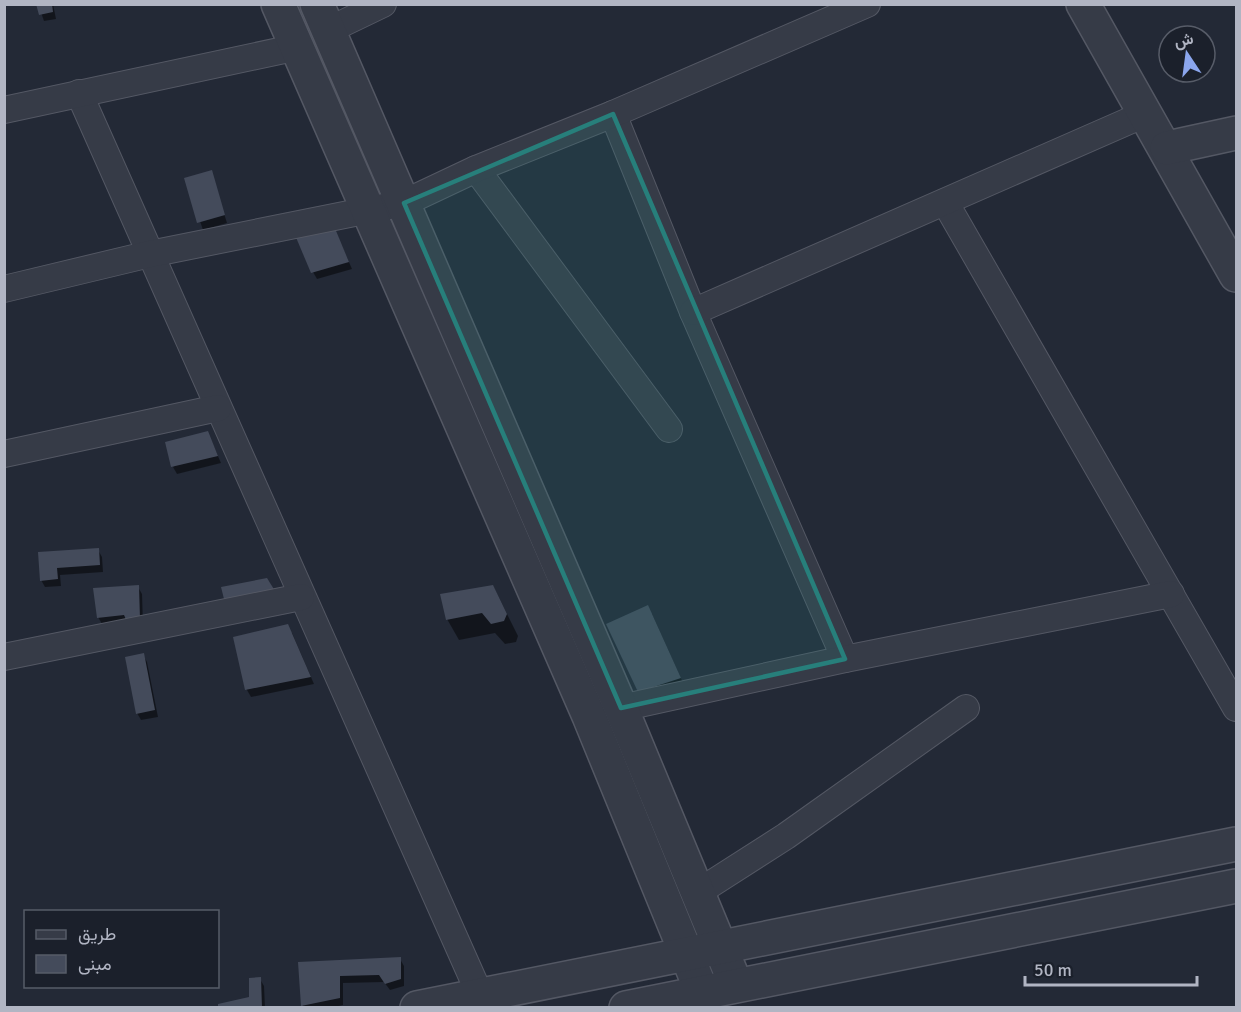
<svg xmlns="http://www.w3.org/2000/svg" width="1241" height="1012" font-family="Signika,Vazirmatn,sans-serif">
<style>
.shadow{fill:#0007}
.building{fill:#444b5b}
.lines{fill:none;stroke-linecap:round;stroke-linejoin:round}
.minor-casing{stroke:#545864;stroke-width:28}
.tertiary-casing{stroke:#545864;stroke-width:36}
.minor{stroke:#363b47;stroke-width:26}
.tertiary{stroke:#363b47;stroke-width:33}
.marked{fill:#277f7b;fill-opacity:0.2;stroke:#277f7b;stroke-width:4.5;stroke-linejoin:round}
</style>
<rect width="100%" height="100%" fill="#232936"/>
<g class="shadow">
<polygon points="38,4 53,4 56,19 44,21"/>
<polygon points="211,172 227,223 203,230 186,179"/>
<polygon points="337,235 352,269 317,279 313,272"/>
<polygon points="211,440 221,463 177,474 173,467"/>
<polygon points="98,550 102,557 103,572 60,575 61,586 45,587 41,580 40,554"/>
<polygon points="493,586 518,636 516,642 505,644 495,633 459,640 447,619"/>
<polygon points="138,587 142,594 143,626 102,624 98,617"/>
<polygon points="652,614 684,685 644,698"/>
<polygon points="292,633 314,684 251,697 247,690 235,638"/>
<polygon points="143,655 147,662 158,717 141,720 137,713"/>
<polygon points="400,959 404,966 404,986 390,990 384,982 343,983 343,1005 330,1008 303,1006 300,963"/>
<polygon points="260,979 264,986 265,1008 220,1008 250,998"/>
</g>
<g class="building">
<polygon points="36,4 52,4 53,12 39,15"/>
<polygon points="212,170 225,215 197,223 184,178"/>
<polygon points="334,226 349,262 311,273 295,235"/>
<polygon points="208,431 218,456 171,467 165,442"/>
<polygon points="99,548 100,565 57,568 58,579 40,581 38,552"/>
<polygon points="267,578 275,591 224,599 221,587"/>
<polygon points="139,585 140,619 128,624 124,615 97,618 93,588"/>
<polygon points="493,585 507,614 504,621 491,624 482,613 446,620 440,594"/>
<polygon points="648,605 681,678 638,692 606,624"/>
<polygon points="288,624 311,677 245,690 233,637"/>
<polygon points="144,653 155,710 136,714 125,657"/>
<polygon points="401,957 401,979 385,984 379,975 340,976 340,998 301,1006 298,962"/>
<polygon points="261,977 262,1008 218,1008 218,1004 249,997 249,978"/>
</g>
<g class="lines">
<g class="minor-casing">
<g id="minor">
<polyline points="329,30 383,4"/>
<polyline points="79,93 480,995"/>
<polyline points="4,110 298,47"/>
<polyline points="613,114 693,312 845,659"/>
<polyline points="476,169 669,429"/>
<polyline points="945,202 1236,708"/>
<polyline points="4,289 150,254 404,203 476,169 613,114 867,4"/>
<polyline points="693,312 1147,113"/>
<polyline points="4,454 218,408"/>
<polyline points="4,657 301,597"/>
<polyline points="621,708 845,659 1171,594"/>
<polyline points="697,893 786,836 966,708"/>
</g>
</g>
<g class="tertiary-casing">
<g id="tertiary">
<polyline points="278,4 589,716 702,992"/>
<polyline points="317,4 621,708 736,985"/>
<polyline points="1083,4 1236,275"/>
<polyline points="1167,148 1236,133"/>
<polyline points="417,1008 1236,844"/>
<polyline points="626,1008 1236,886"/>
</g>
</g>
<use href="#minor" class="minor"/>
<use href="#tertiary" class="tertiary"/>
</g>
<path class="marked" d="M613 114 845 659 621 708 404 203Z"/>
<rect width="1241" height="1012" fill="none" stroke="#b1b5c3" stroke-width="12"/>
<rect x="24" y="910" width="195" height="78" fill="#1b202b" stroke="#575c68" stroke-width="1.5"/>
<rect x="36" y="930" width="30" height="9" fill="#363b47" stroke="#575c68" stroke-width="1.5"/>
<text x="78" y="940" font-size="18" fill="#b1b5c3">طريق</text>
<rect x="36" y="955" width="30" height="18" fill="#444b5b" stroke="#575c68" stroke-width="1.5"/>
<text x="78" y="970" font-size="18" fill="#b1b5c3">مبنى</text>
<g transform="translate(1187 54) rotate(347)"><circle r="28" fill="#1b202b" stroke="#575c68" stroke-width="1.5"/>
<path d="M0-4.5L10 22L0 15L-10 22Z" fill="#8ba6ed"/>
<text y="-9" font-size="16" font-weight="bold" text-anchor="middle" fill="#b1b5c3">ش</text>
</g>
<path d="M1025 976v9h172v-9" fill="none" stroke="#b1b5c3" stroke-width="3"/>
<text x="1034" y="976" font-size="18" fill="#b1b5c3" stroke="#1b202b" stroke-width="4.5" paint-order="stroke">50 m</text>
</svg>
